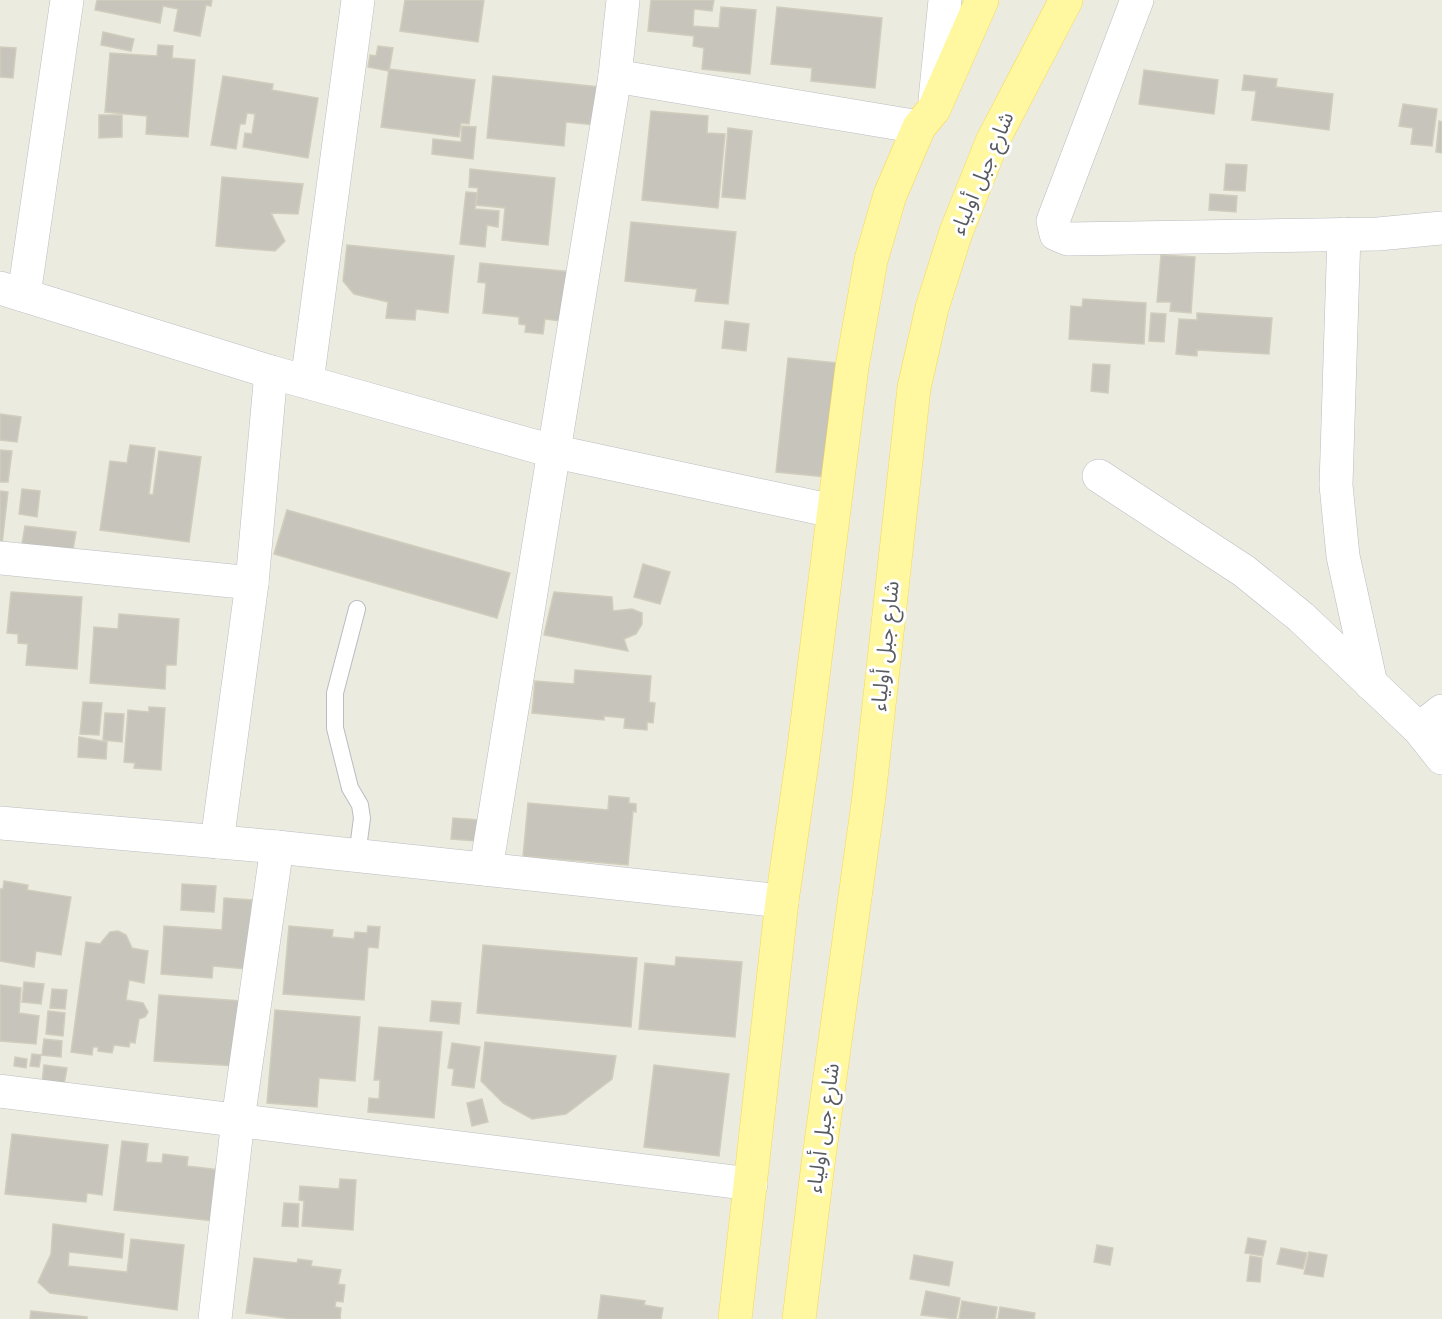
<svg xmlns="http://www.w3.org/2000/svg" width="1442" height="1319" font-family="Jost,'Noto Sans Arabic',sans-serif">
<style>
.building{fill:#c7c4bc;stroke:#d1cdbd;stroke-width:1.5}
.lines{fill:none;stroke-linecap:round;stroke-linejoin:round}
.service-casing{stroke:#babcc2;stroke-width:18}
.minor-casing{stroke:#babcc2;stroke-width:34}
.primary-casing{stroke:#fad84a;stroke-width:34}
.service{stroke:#fff;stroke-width:16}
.minor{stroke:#fff;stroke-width:33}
.primary{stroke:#fff8a1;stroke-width:33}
.labels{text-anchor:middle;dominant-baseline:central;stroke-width:6;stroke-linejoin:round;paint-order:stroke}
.street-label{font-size:21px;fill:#585b61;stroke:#fff}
</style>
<rect width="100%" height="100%" fill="#ecebdf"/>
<g class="building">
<polygon points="97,0 212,0 211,6 206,5 200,36 174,31 178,9 163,6 160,23 95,10"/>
<polygon points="405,0 484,0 478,42 400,31"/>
<polygon points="651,0 714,0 712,11 694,9 693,26 719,28 721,7 756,10 750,74 702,69 704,48 693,46 694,36 648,31"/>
<polygon points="777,7 882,18 875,88 811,81 812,68 771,64"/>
<polygon points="103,32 134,39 131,51 101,45"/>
<polygon points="158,45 173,46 172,58 195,60 188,137 146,134 147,116 105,112 110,53 157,56"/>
<polygon points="378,46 393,48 389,71 368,67 370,55 376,56"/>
<polygon points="0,47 16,48 13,78 0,77"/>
<polygon points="389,69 475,80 469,124 461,123 459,137 381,127"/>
<polygon points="1144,70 1218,80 1214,114 1139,104"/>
<polygon points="1244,75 1277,79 1276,87 1333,94 1329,130 1252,120 1256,91 1242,90"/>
<polygon points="223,76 273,84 272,90 318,98 308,158 243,147 245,133 252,134 255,114 247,113 245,124 240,124 236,149 211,145"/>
<polygon points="493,76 600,87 596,125 566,122 564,146 487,138"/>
<polygon points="1403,104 1437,109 1432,146 1411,144 1413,128 1399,126"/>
<polygon points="651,111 708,116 707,133 725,134 718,208 642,200"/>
<polygon points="99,115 122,115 122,137 99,138"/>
<polygon points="1439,121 1442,122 1442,153 1436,152"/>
<polygon points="462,126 476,127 473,159 432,154 433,139 461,142"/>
<polygon points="728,128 752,131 745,199 722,197"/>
<polygon points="1226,164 1247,165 1245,191 1224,190"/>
<polygon points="470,169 555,178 548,245 502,240 505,208 476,205 478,188 469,187"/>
<polygon points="222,177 303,184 298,214 271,213 285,241 275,251 216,246"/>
<polygon points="466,192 477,193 475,209 499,211 498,227 487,225 485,247 460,244"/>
<polygon points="1210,194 1237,196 1236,212 1209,210"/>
<polygon points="631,222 736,232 728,304 695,301 697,289 625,281"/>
<polygon points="347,245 454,256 448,313 416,309 415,320 386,318 388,302 354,294 343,281"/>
<polygon points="1161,255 1195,257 1191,313 1170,311 1171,302 1157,302"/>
<polygon points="480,263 573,272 568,322 545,319 543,334 525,332 526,325 519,324 519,317 483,313 486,283 478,282"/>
<polygon points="1083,299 1146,303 1144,344 1069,339 1071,306 1082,307"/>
<polygon points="1151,313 1166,314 1164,342 1149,341"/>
<polygon points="1197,313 1272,318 1269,354 1197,350 1197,356 1176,354 1179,319 1197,320"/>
<polygon points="725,321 749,324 746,351 722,348"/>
<polygon points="788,358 837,363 826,477 776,472"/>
<polygon points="1093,364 1110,365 1108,393 1091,391"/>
<polygon points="0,414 21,417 17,442 0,440"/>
<polygon points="130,445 155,448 149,494 153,495 159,451 201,457 189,542 100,530 110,461 127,463"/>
<polygon points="0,450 12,451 8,482 0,482"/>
<polygon points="22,489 40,491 37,517 19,514"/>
<polygon points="0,491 8,492 2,544 0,544"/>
<polygon points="287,510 510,573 497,618 274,554"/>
<polygon points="25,526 76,532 72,556 21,549"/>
<polygon points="643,564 670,572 660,604 634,597"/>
<polygon points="11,592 82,597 77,669 26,665 28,644 18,643 18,634 7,633"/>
<polygon points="554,592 612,597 613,611 632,609 642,613 642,624 636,634 624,639 628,651 544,635"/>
<polygon points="119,614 179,619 176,665 166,665 165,689 90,683 94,627 118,629"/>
<polygon points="575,670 651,676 649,702 655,703 653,723 647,722 647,730 624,728 625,718 604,716 604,720 532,713 535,681 574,684"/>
<polygon points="83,702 102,703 99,735 80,734"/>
<polygon points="149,707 165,708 161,770 134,768 135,763 124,762 128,710 149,712"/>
<polygon points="105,713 124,714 122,742 103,740"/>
<polygon points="79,737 107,742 106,759 78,757"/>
<polygon points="609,796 629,798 629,803 636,804 636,812 633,811 628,865 523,856 528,803 608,810"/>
<polygon points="453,818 479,820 477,841 451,839"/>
<polygon points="4,881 28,885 27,890 71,897 61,955 36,951 34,967 0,961 0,889 3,889"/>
<polygon points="182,884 216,886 214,912 181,910"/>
<polygon points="224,898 252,900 247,969 213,966 212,978 161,974 164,926 222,930"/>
<polygon points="289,926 333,930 332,937 354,939 355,932 367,933 368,926 380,927 378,948 368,947 364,1000 283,994"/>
<polygon points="118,931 126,935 132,948 148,951 144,983 129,980 126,1000 143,1003 148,1012 145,1017 139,1019 135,1043 130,1042 129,1047 114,1045 112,1053 98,1051 98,1047 93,1047 92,1055 71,1052 86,942 100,944 110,932"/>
<polygon points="483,945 637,958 631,1027 477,1013"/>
<polygon points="676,957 742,962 735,1037 639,1029 645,963 675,966"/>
<polygon points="24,982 44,984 41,1004 22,1002"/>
<polygon points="0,985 21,988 19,1013 39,1016 36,1044 0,1041"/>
<polygon points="52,989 67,990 65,1009 50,1008"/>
<polygon points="159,995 241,1001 237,1066 154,1061"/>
<polygon points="432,1001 461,1003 459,1024 430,1021"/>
<polygon points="275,1010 360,1017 355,1081 319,1078 317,1107 267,1103"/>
<polygon points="48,1011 65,1013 63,1036 46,1034"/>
<polygon points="379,1027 442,1032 434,1118 368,1112 369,1098 379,1099 380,1080 374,1080"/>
<polygon points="44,1039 62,1041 61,1057 42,1055"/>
<polygon points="485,1042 616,1056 612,1079 566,1114 532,1119 503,1103 481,1081"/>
<polygon points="452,1043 480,1047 474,1088 452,1085 454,1069 448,1068"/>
<polygon points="32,1054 41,1055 39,1067 30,1066"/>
<polygon points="15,1057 27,1059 26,1068 14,1066"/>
<polygon points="44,1065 67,1068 64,1085 42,1082"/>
<polygon points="654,1065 729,1074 719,1156 644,1147"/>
<polygon points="482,1099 488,1122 472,1126 467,1103"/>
<polygon points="12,1134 108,1145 102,1195 87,1193 86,1202 5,1194"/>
<polygon points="122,1141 148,1144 146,1162 162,1163 163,1154 188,1157 187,1166 220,1170 214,1221 114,1210"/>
<polygon points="340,1179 356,1180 353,1230 302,1226 304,1201 299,1200 300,1186 339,1189"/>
<polygon points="284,1203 299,1204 298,1227 282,1226"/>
<polygon points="53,1224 124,1234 122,1258 69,1252 68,1266 127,1272 131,1239 184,1245 177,1310 50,1293 38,1282 51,1254"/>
<polygon points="1248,1238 1266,1241 1263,1256 1245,1253"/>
<polygon points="1097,1245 1113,1248 1110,1265 1094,1262"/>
<polygon points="1281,1248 1307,1253 1303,1269 1277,1264"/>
<polygon points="1309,1252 1327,1255 1323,1277 1304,1274"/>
<polygon points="914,1255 953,1262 949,1286 910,1279"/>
<polygon points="1250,1256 1262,1258 1260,1282 1247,1281"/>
<polygon points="254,1258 297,1263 298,1259 312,1261 311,1266 341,1270 338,1284 345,1285 343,1302 336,1301 335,1307 341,1308 340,1319 292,1319 246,1313"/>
<polygon points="926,1291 960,1298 956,1319 921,1315"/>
<polygon points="601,1295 645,1301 644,1305 663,1308 661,1319 598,1319"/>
<polygon points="962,1301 997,1307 995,1319 959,1319"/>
<polygon points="1000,1307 1035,1313 1034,1319 998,1319"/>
<polygon points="31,1311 87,1317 87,1319 30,1319"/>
</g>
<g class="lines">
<g class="service-casing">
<polyline id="service" points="357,609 335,693 335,728 350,788 360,805 362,818 357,856"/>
</g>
<g class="minor-casing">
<g id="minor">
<polyline points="1137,0 1053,221 1056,234 1068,239 1378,234 1442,228"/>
<polyline points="615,76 919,127"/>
<polyline points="935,100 945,0"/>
<polyline points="1344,234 1336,485 1343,556 1371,684"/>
<polyline points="0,288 271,372 552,451 833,511"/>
<polyline points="24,295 67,0"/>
<polyline points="307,382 358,0"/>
<polyline points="1099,476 1244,571 1301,617 1419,729 1442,758"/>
<polyline points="0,558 252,583"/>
<polyline points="1419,729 1442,711"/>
<polyline points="0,823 277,847 782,901"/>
<polyline points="217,842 252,583 271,372"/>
<polyline points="486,869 615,76 623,0"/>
<polyline points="0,1091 751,1184"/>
<polyline points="215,1319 238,1120 277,847"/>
</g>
</g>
<g class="primary-casing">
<g id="primary">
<polyline points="735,1319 782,901 803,755 852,367 871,260 890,195 919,127 934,109 982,0"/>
<polyline points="799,1319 818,1164 869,796 914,388 932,308 956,232 992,142 1066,0"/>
</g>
</g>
<use href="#service" class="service"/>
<use href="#minor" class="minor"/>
<use href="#primary" class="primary"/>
</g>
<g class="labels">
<g class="street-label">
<text transform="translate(982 173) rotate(-67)">شارع جبل أولياء</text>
<text transform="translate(885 646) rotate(-84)">شارع جبل أولياء</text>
<text transform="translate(823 1128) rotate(-82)">شارع جبل أولياء</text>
</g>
</g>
</svg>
